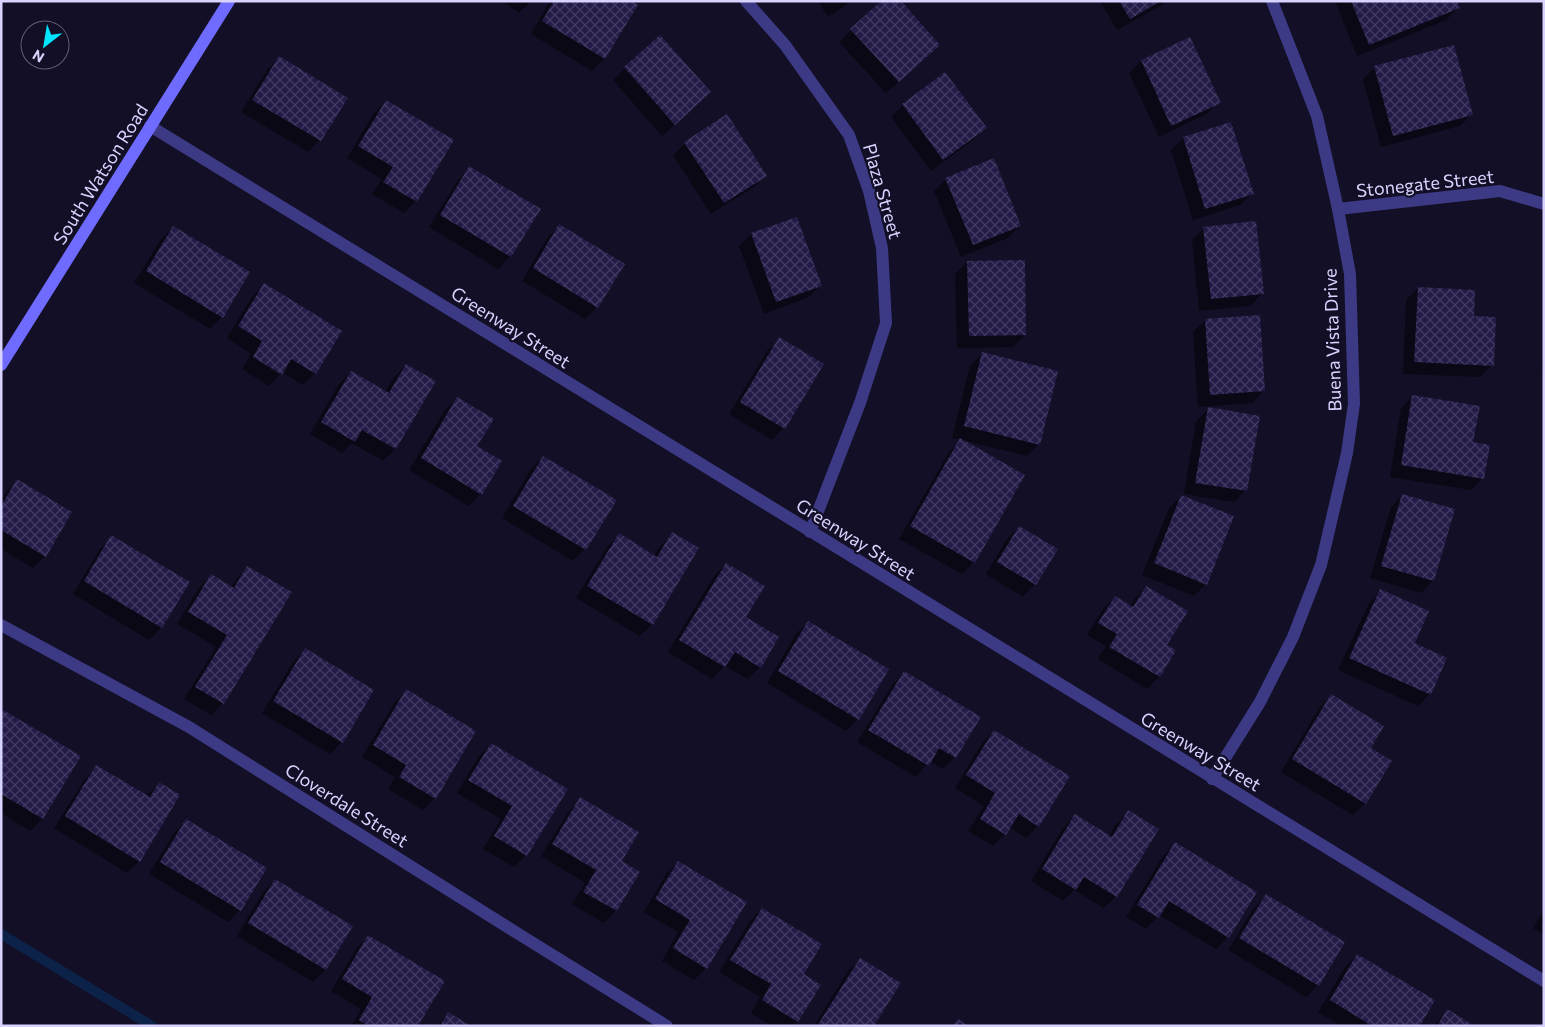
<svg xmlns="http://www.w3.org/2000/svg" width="1545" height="1027" font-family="Commissioner,sans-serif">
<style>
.shadow{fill:#0007}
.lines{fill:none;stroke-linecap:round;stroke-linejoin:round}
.stream{stroke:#0c2248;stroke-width:10}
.building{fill:url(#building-cross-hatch)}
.street{stroke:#3d3a85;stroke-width:12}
.secondary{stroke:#6f6bff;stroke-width:12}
.labels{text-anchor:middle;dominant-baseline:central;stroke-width:4.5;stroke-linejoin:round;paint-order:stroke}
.street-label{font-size:18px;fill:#d9d4ff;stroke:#130f26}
</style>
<defs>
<pattern id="building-cross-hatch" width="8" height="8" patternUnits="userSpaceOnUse" patternTransform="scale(1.25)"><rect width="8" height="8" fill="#241b47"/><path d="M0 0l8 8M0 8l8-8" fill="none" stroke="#433b63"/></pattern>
</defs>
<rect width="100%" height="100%" fill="#130f26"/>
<g class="shadow">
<polygon points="503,1 531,1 519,13"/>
<polygon points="550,1 630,1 636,5 604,59 592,71 531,34"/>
<polygon points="818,1 852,1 828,17"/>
<polygon points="1100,1 1166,1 1162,5 1117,30"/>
<polygon points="1335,1 1456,1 1458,8 1446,20 1357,56"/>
<polygon points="851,30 927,57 886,93 839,42"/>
<polygon points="1190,39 1219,102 1207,114 1159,137 1129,73 1141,61"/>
<polygon points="279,58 320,140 308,152 241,112 267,70"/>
<polygon points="1375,67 1472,114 1460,126 1381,147 1363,79"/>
<polygon points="625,68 698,104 662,136 613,80"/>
<polygon points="386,101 416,201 404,213 372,194 382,179 347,158 374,113"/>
<polygon points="903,105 985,128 973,140 931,171 891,117"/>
<polygon points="1183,138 1253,193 1240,205 1193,220 1171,150"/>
<polygon points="685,143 766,175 754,187 711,214 673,155"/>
<polygon points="470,168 510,257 498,269 429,227 458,180"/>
<polygon points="946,179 1020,226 1008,238 961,257 934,191"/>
<polygon points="559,226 597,307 585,319 522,281 547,238"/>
<polygon points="173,227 222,317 210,329 134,283 161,239"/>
<polygon points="1204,228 1262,294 1250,306 1199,311 1192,240"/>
<polygon points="751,234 821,285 809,297 764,314 739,246"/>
<polygon points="967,262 1025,335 1013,347 957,348 955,274"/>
<polygon points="264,285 315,373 303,385 282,372 269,386 242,369 251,354 227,338 252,297"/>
<polygon points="1418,288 1473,317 1492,365 1480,377 1403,374 1406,300"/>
<polygon points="1206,320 1264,391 1252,403 1198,407 1193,332"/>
<polygon points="779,339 784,428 772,440 729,414 767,351"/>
<polygon points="1544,353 1544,369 1541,368"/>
<polygon points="982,354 1039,444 1027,456 962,440 974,562 962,574 899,539 949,452 961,440 952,438 970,366"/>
<polygon points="406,365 434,382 395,449 383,461 352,443 342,453 310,434 339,384 351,372 385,392 394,377"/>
<polygon points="1413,396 1472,443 1483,478 1471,490 1390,477 1401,408"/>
<polygon points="457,398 475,447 481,494 469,506 409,470 445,410"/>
<polygon points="1209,409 1246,490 1234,502 1184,494 1196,421"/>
<polygon points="543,457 585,549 573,561 502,518 531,469"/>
<polygon points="18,480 45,556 33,568 1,549 1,500 6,492"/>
<polygon points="1403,495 1454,510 1433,581 1421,593 1370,578 1391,507"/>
<polygon points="1181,496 1206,584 1194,596 1142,575 1169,508"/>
<polygon points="1019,527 1056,549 1035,584 1023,597 986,574 1007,539"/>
<polygon points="673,534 652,624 640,636 576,598 607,547 619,535 654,556 660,546"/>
<polygon points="112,537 188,583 161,628 149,640 73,594 100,549"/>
<polygon points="726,564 760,667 748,679 725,666 712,679 668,652 714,576"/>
<polygon points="248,567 223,703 211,715 184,699 216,647 177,624 199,588 211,576 231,588 236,579"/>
<polygon points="1146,587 1165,645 1174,651 1159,677 1147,689 1098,659 1106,646 1087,635 1103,609 1115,597 1130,606 1134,599"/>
<polygon points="1381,591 1413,644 1445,658 1430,694 1418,706 1338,670 1369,603"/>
<polygon points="808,622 858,719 846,731 767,683 796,634"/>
<polygon points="305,650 342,742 330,754 262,713 293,662"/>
<polygon points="904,673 955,757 943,769 930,761 916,777 857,742 892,685"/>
<polygon points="407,690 435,798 423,810 388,789 395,777 362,757 395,702"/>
<polygon points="1331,696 1369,749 1365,803 1353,815 1281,772 1319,708"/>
<polygon points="1,714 79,757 42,819 30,831 1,813"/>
<polygon points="994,731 1038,826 1026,838 1009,827 1005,834 993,846 968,831 984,806 955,788 982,743"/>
<polygon points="491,744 566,789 526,855 514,867 483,849 501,819 457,793 479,756"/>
<polygon points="97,767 146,796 159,784 139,861 127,873 54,828 85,779"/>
<polygon points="581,799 620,861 639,872 616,910 604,923 572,904 585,883 541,856 569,811"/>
<polygon points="1128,812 1116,896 1104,908 1074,890 1063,901 1031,881 1063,828 1075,816 1109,836 1116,824"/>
<polygon points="186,821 240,910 228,922 149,874 174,833"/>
<polygon points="1175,844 1228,937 1216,949 1159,915 1146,929 1126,917 1163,856"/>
<polygon points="678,862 706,968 694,980 662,961 678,932 644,912 666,874"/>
<polygon points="275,880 325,970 313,982 237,936 263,892"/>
<polygon points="1266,896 1318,985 1306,997 1228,950 1254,908"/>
<polygon points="762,909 802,975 797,1022 793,1026 772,1026 751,1013 760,997 719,972 750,921"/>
<polygon points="1544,910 1544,934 1533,928"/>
<polygon points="369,936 416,1026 351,1026 361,1009 331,991 357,948"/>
<polygon points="1357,955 1418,1026 1341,1026 1318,1012 1345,967"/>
<polygon points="860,959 874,1024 876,1026 814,1026 848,971"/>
<polygon points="1447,1011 1472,1026 1433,1026"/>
<polygon points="449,1014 469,1026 436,1026"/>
</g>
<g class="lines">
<polyline class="stream" points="1,934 152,1026"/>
</g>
<g class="building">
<polygon points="554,1 632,1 638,5 605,59 542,21"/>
<polygon points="881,1 901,1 940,45 899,82 850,29"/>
<polygon points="1119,1 1161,1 1130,19"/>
<polygon points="1351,1 1457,1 1460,8 1369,45"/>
<polygon points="660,35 711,92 675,125 624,67"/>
<polygon points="1190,37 1221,103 1171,126 1141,60"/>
<polygon points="1454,45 1473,115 1393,136 1374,66"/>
<polygon points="279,56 348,98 321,141 252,100"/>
<polygon points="945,72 987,128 943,160 902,104"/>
<polygon points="386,100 454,140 417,202 383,182 393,167 358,146"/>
<polygon points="727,114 767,176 724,203 684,142"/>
<polygon points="1231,122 1254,194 1205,209 1183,137"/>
<polygon points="994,158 1021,226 973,245 945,178"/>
<polygon points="469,166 541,209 511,257 440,215"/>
<polygon points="797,217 822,286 776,302 751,233"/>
<polygon points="1256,221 1264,294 1211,299 1203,227"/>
<polygon points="559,224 625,264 598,308 533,268"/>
<polygon points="173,226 250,272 223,318 146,271"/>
<polygon points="1025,260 1026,335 969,336 967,261"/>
<polygon points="264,283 342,331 316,374 291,359 282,375 253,357 262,341 238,326"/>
<polygon points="1418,287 1475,290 1474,316 1496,317 1494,366 1414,362"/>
<polygon points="1260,315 1265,391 1210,395 1205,319"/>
<polygon points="779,337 824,364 785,429 740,402"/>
<polygon points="982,352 1058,371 1040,445 964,426"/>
<polygon points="406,364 436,381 396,449 362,430 355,442 321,422 351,371 389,393"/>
<polygon points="1412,395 1480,406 1473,442 1490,445 1484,479 1401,465"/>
<polygon points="457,397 494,419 477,446 502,461 482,495 421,458"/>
<polygon points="1208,407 1260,416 1247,491 1195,483"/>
<polygon points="960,438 1025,475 975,563 910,526"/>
<polygon points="543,456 617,500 586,550 513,506"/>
<polygon points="17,479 72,512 46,557 1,530 1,506"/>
<polygon points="1402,494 1455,509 1434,581 1381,566"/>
<polygon points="1181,495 1234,516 1207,585 1154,563"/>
<polygon points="1019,526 1058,549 1036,585 997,562"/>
<polygon points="672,532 699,548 653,625 587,586 619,533 657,557"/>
<polygon points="111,535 190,582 162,628 84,581"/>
<polygon points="726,563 765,586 746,617 779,637 761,668 735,652 725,667 679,640"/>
<polygon points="247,566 292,592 224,704 195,687 227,635 188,612 211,574 234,588"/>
<polygon points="1146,586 1188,611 1167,645 1176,650 1160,677 1109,647 1117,634 1098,623 1115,596 1133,607"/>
<polygon points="1380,589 1429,611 1415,643 1447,658 1431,695 1349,658"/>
<polygon points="808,621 889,669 859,720 778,671"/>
<polygon points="305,648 374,690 343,743 273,701"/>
<polygon points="904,671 981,717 956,758 939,748 929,766 868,730"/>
<polygon points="406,689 476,731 436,799 399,777 406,765 373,745"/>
<polygon points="1331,694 1384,726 1371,748 1392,761 1366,804 1292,759"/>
<polygon points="3,710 81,756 43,819 1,794 1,713"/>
<polygon points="994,730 1070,776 1039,827 1019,814 1006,835 980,819 995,793 966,775"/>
<polygon points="491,743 568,789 527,856 494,836 512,806 468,780"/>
<polygon points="96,765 150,797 159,782 180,795 140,862 65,816"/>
<polygon points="580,797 639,832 622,861 640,872 617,911 583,892 596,870 552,844"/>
<polygon points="1128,810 1159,829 1117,897 1084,877 1076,890 1042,869 1075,814 1112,837"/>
<polygon points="186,819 267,868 241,911 160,862"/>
<polygon points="1175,842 1257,892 1229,938 1169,901 1159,918 1137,905"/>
<polygon points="678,861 747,902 707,969 673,948 690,920 655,899"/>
<polygon points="275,879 353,926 326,970 248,923"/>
<polygon points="1266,894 1345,942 1319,986 1239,938"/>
<polygon points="762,908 822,944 804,974 821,985 798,1022 762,1000 771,984 730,960"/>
<polygon points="368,935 445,981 418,1026 369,1026 359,1020 372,997 342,979"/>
<polygon points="1357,954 1435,1000 1420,1026 1372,1026 1330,1000"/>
<polygon points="860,958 901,983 875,1024 878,1026 817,1026"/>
<polygon points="1447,1009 1475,1026 1437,1026"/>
<polygon points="448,1012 471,1026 440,1026"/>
<polygon points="958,1019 968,1026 953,1026"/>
</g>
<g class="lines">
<g class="street">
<polyline points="746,1 785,45 849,135 869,191 882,248 886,323 860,403 810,532"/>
<polyline points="150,126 1544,981"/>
<polyline points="1338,209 1500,191 1544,204"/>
<polyline points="1,625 189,727 517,933 667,1026"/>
<polyline points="1212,779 1260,702 1293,637 1321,565 1347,453 1354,404 1350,274 1338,209 1317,116 1272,1"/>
</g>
<polyline class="secondary" points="1,365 229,1"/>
</g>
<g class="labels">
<g class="street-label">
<text transform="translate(100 174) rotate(-58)">South Watson Road</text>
<text transform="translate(1425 183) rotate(-6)">Stonegate Street</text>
<text transform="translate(883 191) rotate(74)">Plaza Street</text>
<text transform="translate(511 327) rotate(32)">Greenway Street</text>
<text transform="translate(1332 340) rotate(-92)">Buena Vista Drive</text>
<text transform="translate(856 539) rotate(32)">Greenway Street</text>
<text transform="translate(1201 751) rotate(31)">Greenway Street</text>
<text transform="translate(347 805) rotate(32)">Cloverdale Street</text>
</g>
</g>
<rect width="1545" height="1027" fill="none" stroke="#d9d4ff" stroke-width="5"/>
<g transform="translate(45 45) rotate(211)"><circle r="24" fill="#130f26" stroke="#625e7d"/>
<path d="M0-4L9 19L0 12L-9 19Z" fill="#00e5ff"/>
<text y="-8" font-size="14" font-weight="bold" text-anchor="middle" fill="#d9d4ff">N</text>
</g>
</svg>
